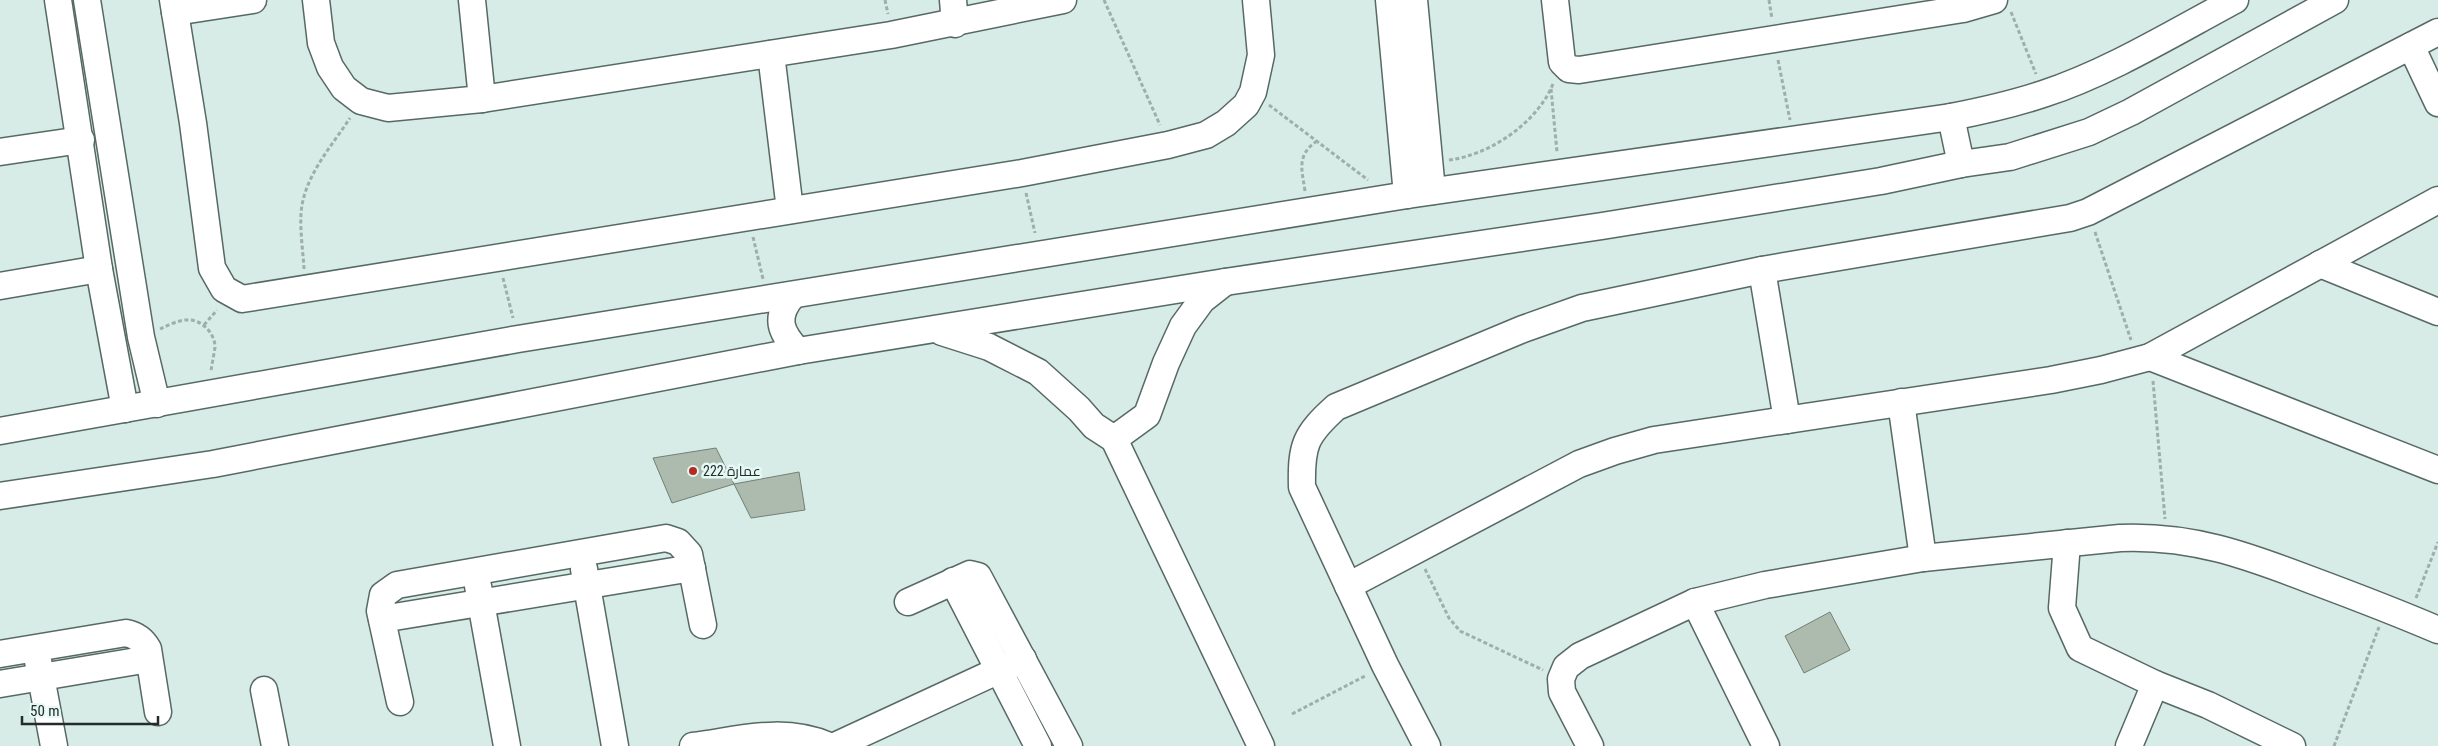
<svg xmlns="http://www.w3.org/2000/svg" width="2438" height="746" font-family="'Roboto Condensed',Cairo,sans-serif">
<style>
.building{fill:#adbbaf;stroke:#737f74}
.lines{fill:none;stroke-linecap:round;stroke-linejoin:round}
.minor-casing{stroke:#576965;stroke-width:29}
.path{stroke:#9eaeab;stroke-width:3;stroke-dasharray:4 2.5;stroke-linecap:butt}
.minor{stroke:#fff;stroke-width:26}
.poi-dot{fill:#b82925;stroke:#e4f8f4;stroke-width:2}
.labels{text-anchor:middle;dominant-baseline:central;stroke-width:5;stroke-linejoin:round;paint-order:stroke}
.poi-label{font-size:14px;fill:#242b2a;stroke:#e4f8f4;text-anchor:start}
</style>
<rect width="100%" height="100%" fill="#d7ebe7"/>
<g class="building">
<polygon points="716,448 734,484 672,503 653,458"/>
<polygon points="799,472 805,510 751,518 734,484"/>
<polygon points="1830,612 1850,650 1804,673 1785,636"/>
</g>
<g class="lines">
<g class="minor-casing">
<g id="minor">
<polyline points="58,0 99,269 125,409"/>
<polyline points="87,0 141,337 157,404"/>
<polyline points="173,0 193,123 212,268 224,289 242,299 1022,173 1168,145 1206,135 1226,123 1246,105 1253,92 1261,55 1256,0"/>
<polyline points="316,0 321,43 330,67 344,88 361,101 388,108 482,99 891,35 1063,0"/>
<polyline points="472,0 482,99"/>
<polyline points="953,0 955,24"/>
<polyline points="1389,0 1407,195"/>
<polyline points="1414,0 1432,191"/>
<polyline points="1555,0 1562,62 1569,69 1579,70 1963,9 1994,0"/>
<polyline points="175,12 253,0"/>
<polyline points="2411,46 2438,103"/>
<polyline points="771,54 790,210"/>
<polyline points="1951,117 1961,164"/>
<polyline points="0,152 81,140"/>
<polyline points="2320,264 2438,312"/>
<polyline points="1762,270 1787,420"/>
<polyline points="0,286 99,269"/>
<path d="M793 295C774 317 780 332 798 351"/>
<polyline points="942,332 989,347 1038,372 1079,409 1094,426 1114,439 1261,746"/>
<polyline points="2150,357 2438,470"/>
<polyline points="1901,402 1923,558"/>
<path d="M0 431 518 339 1407 195 1951 117C1982 111 2013 104 2043 94 2108 73 2175 32 2235 0"/>
<polyline points="1114,439 1147,415 1166,363 1183,326 1202,300 1225,282"/>
<polyline points="0,496 213,464 798,351 1225,282 1602,226 1881,181 1961,164 2010,157 2089,132 2131,112 2335,0"/>
<polyline points="2067,543 2062,608 2080,648 2155,684 2129,746"/>
<polyline points="584,569 615,746"/>
<polyline points="953,581 1038,746"/>
<polyline points="478,586 507,746"/>
<polyline points="1348,586 1579,464 1615,451 1654,440 2051,380 2101,370 2150,357 2438,200"/>
<polyline points="908,602 970,574 978,576 1069,746"/>
<polyline points="1695,602 1766,746"/>
<polyline points="382,619 692,568"/>
<path d="M0 654 126 633C136 635 143 640 148 649L158 712"/>
<polyline points="38,661 54,746"/>
<polyline points="0,684 149,659"/>
<polyline points="2155,684 2208,705 2292,746"/>
<polyline points="264,690 275,746"/>
<polyline points="400,702 380,611 383,595 397,585 666,538 678,542 689,554 703,625"/>
<path d="M693 746C740 740 783 726 829 746"/>
<polyline points="835,746 1023,659"/>
<path d="M1427 746 1385 665 1302 487C1301 445 1305 435 1336 407L1523 329 1582 308 1762 270 2070 218 2088 212 2438 32"/>
<path d="M1590 746 1562 692 1561 679 1566 667 1580 656 1695 602 1765 585 1923 558 2120 538C2191 535 2246 555 2311 580 2354 596 2396 612 2438 630"/>
</g>
</g>
<g class="path">
<polyline points="885,0 888,14"/>
<polyline points="1104,0 1160,125"/>
<polyline points="1769,0 1772,19"/>
<polyline points="2011,12 2036,74"/>
<polyline points="1778,60 1790,120"/>
<polyline points="1551,89 1557,152"/>
<polyline points="1269,105 1368,180"/>
<path d="M1449 160C1490 155 1537 123 1553 84"/>
<path d="M1305 191C1302 170 1296 155 1317 141"/>
<polyline points="1026,193 1035,233"/>
<polyline points="2095,232 2131,340"/>
<polyline points="753,237 763,279"/>
<path d="M304 269C303 251 300 232 301 214 303 178 331 147 350 118"/>
<polyline points="503,278 513,318"/>
<polyline points="204,325 217,310"/>
<path d="M160 329C169 325 180 319 190 320 203 321 215 334 215 347 214 355 212 363 211 371"/>
<polyline points="2153,381 2165,519"/>
<polyline points="1425,569 1449,618 1460,631 1543,670"/>
<polyline points="2416,598 2438,542"/>
<polyline points="1292,714 1367,675"/>
<polyline points="2334,746 2379,627"/>
</g>
<use href="#minor" class="minor"/>
</g>
<circle class="poi-dot" cx="693" cy="471" r="5"/>
<g class="labels">
<g class="poi-label">
<text x="703" y="471">عمارة 222</text>
</g>
</g>
<path d="M22 716v8h136v-8" fill="none" stroke="#242b2a" stroke-width="2.5"/>
<text x="30" y="716" font-size="15" fill="#242b2a" stroke="#e4f8f4" stroke-width="4" paint-order="stroke">50 m</text>
</svg>
